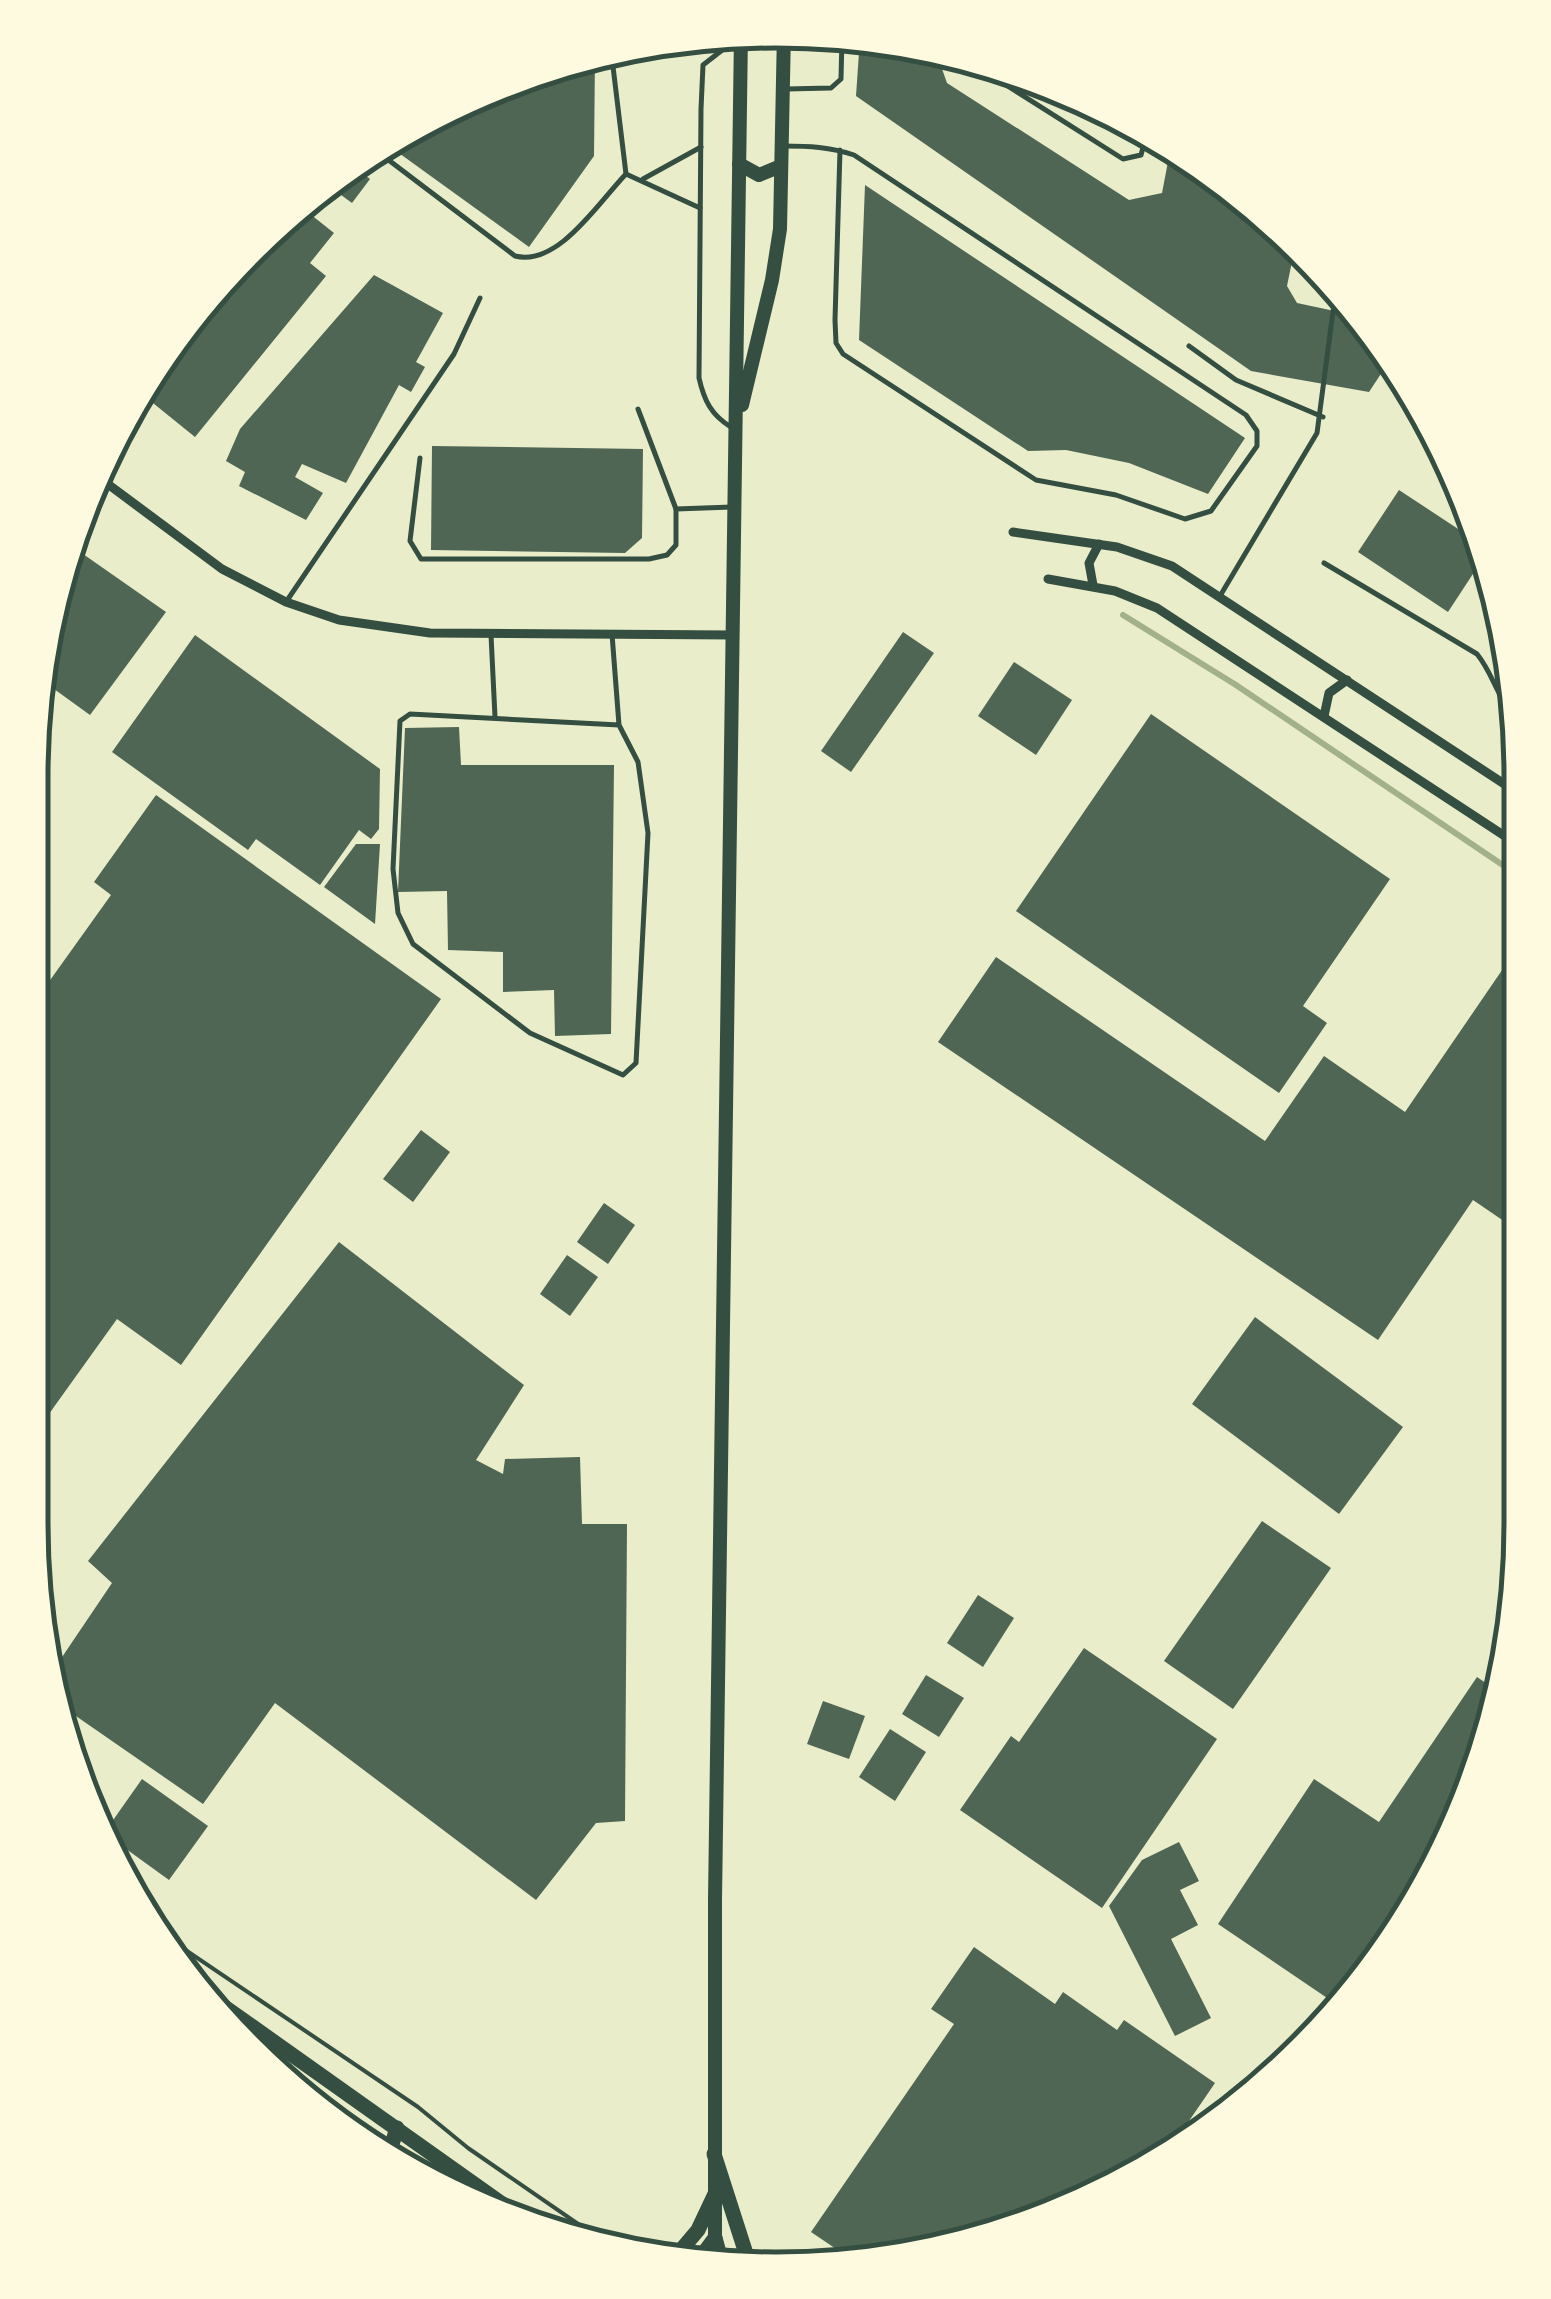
<svg xmlns="http://www.w3.org/2000/svg" width="1551" height="2299" font-family="'Varela Round',sans-serif">
<style>
.lines{fill:none;stroke-linecap:round;stroke-linejoin:round}
.stream{stroke:#a3b18a;stroke-width:6}
.building{fill:#4f6655}
.path{stroke:#344e41;stroke-width:4}
.service{stroke:#344e41;stroke-width:5}
.minor{stroke:#344e41;stroke-width:9}
.secondary{stroke:#344e41;stroke-width:14}
.primary{stroke:#344e41;stroke-width:15}
.rim{fill:none;stroke:#344e41;stroke-width:5}
</style>
<rect width="100%" height="100%" fill="#e9edc9"/>
<g class="lines">
<polyline class="stream" points="1123,615 1236,685 1519,876"/>
</g>
<g class="building">
<polygon points="860,38 935,49 947,83 1129,200 1162,193 1171,146 1189,155 1296,242 1287,286 1297,303 1344,313 1353,310 1392,357 1369,392 1251,371 856,96"/>
<polygon points="595,55 594,156 529,247 385,143 490,87"/>
<polygon points="351,164 370,179 352,203 326,184"/>
<polygon points="865,185 1245,438 1208,494 1129,463 1066,450 1028,451 859,340"/>
<polygon points="300,206 334,233 310,263 326,276 195,437 143,395 248,249"/>
<polygon points="374,275 443,313 416,362 425,367 411,392 399,385 346,483 302,464 295,477 323,493 306,520 239,486 245,472 226,461 240,429"/>
<polygon points="432,446 643,449 642,538 625,553 431,550"/>
<polygon points="1399,490 1481,544 1484,557 1448,612 1358,552"/>
<polygon points="73,547 166,612 90,715 43,681 44,631"/>
<polygon points="903,632 934,653 851,772 821,751"/>
<polygon points="195,635 380,769 379,829 371,839 359,830 320,885 256,839 248,850 112,752"/>
<polygon points="1014,662 1072,700 1036,755 978,716"/>
<polygon points="1151,714 1390,879 1303,1006 1327,1023 1279,1093 1016,911"/>
<polygon points="459,727 461,765 614,765 611,1034 555,1036 554,990 503,992 503,952 448,950 447,891 398,892 405,728"/>
<polygon points="156,795 441,999 181,1365 117,1319 31,1439 38,997 111,895 94,882"/>
<polygon points="356,844 380,844 375,924 324,887"/>
<polygon points="996,957 1265,1141 1324,1056 1405,1112 1511,957 1518,962 1514,1228 1473,1200 1378,1340 938,1042"/>
<polygon points="421,1130 450,1152 413,1202 383,1179"/>
<polygon points="604,1203 635,1225 608,1264 577,1242"/>
<polygon points="339,1242 524,1385 476,1460 503,1474 505,1459 580,1457 582,1524 627,1524 625,1821 596,1823 536,1900 275,1703 203,1804 60,1705 54,1669 112,1583 88,1561"/>
<polygon points="567,1255 598,1277 570,1316 540,1294"/>
<polygon points="1255,1317 1403,1427 1339,1514 1192,1404"/>
<polygon points="1262,1521 1331,1568 1233,1709 1164,1661"/>
<polygon points="978,1595 1014,1618 983,1667 947,1643"/>
<polygon points="1084,1648 1217,1739 1102,1908 960,1810 1011,1736 1019,1742"/>
<polygon points="926,1675 964,1698 939,1737 902,1714"/>
<polygon points="1477,1677 1499,1692 1449,1838 1336,2004 1218,1924 1314,1779 1379,1822"/>
<polygon points="823,1701 865,1716 849,1759 807,1744"/>
<polygon points="890,1729 926,1752 895,1801 859,1777"/>
<polygon points="142,1779 208,1826 169,1880 104,1833"/>
<polygon points="1179,1842 1199,1881 1180,1890 1198,1925 1171,1939 1211,2018 1175,2036 1109,1906 1142,1860"/>
<polygon points="974,1947 1055,2004 1063,1992 1117,2030 1124,2020 1215,2083 1165,2156 1148,2169 921,2255 851,2259 811,2232 954,2024 931,2009"/>
</g>
<g class="lines">
<polyline class="path" points="150,1926 418,2107 468,2148 597,2237"/>
<g class="service">
<polyline points="611,50 626,174"/>
<polyline points="962,57 1123,159 1141,155 1147,133"/>
<polyline points="786,89 831,88 841,79 842,37"/>
<path d="M783 146C809 146 830 147 854 155L1246 415 1257 431V446L1211 511 1185 519 1116 495 1036 480 843 354 836 343 835 320 840 150"/>
<path d="M374 149 515 256C558 267 598 203 626 174"/>
<polyline points="626,174 700,208"/>
<polyline points="643,179 701,147"/>
<polyline points="1316,266 1316,265"/>
<polyline points="1189,346 1236,380 1323,417"/>
<polyline points="638,409 676,509"/>
<path d="M731 427C711 415 704 400 699 378L701 109 703 65 739 37"/>
<polyline points="420,458 410,541 421,559 649,559 667,555 676,545 676,509 732,507"/>
<path d="M1324 563 1477 654C1494 675 1496 697 1515 715"/>
<polyline points="1220,596 1317,433 1336,289"/>
<polyline points="286,602 454,354 480,298"/>
<polyline points="612,634 619,725 638,762 648,833 636,1063 623,1075 530,1033 413,944 398,913 393,869 400,721 410,714 619,725"/>
<polyline points="491,635 495,717"/>
<polyline points="1504,785 1520,762"/>
</g>
<g class="minor">
<polyline points="97,476 222,569 286,602 339,620 430,633 733,635"/>
<polyline points="1013,532 1117,547 1172,566 1521,795"/>
<polyline points="1048,579 1115,591 1157,608 1520,846"/>
<polyline points="1093,585 1089,563 1099,544"/>
<polyline points="1324,716 1329,693 1347,680"/>
</g>
<g class="secondary">
<polyline points="739,164 759,175 781,166"/>
<polyline points="742,405 772,280 780,229 784,31"/>
<polyline points="715,2238 715,1900 741,33"/>
</g>
<g class="primary">
<polyline points="212,1998 525,2220"/>
<polyline points="389,2154 397,2128"/>
<polyline points="714,2154 750,2266"/>
<polyline points="715,2238 723,2267"/>
<polyline points="676,2256 698,2230 715,2194"/>
<polyline points="698,2261 715,2238"/>
</g>
</g>
<path d="M0 0H1551V2299H0ZM776 48H776A728 728 0 0 1 1504 776V1524A728 728 0 0 1 776 2252H776A728 728 0 0 1 48 1524V776A728 728 0 0 1 776 48Z" fill="#fefae0" fill-rule="evenodd"/>
<path class="rim" d="M776 48H776A728 728 0 0 1 1504 776V1524A728 728 0 0 1 776 2252H776A728 728 0 0 1 48 1524V776A728 728 0 0 1 776 48Z"/>
</svg>
